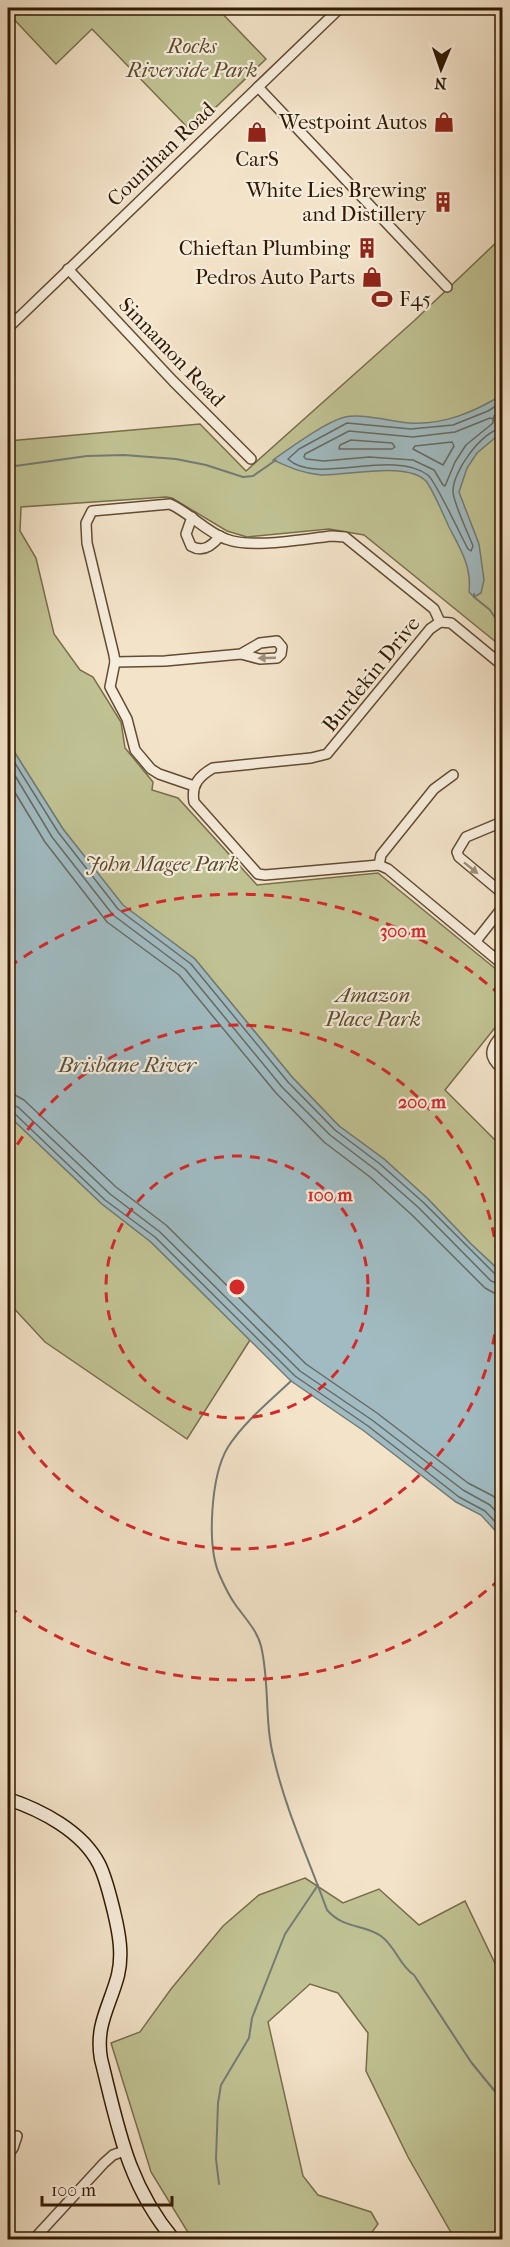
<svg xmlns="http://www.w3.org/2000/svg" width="510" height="2247" font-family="'IM FELL French Canon',serif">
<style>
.green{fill:#c0c293;stroke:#786e4a;stroke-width:1.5}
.water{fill:#a0bbc1;stroke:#747b74;stroke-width:1.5}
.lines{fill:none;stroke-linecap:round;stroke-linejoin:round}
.shore{stroke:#686a61;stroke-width:1.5}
.stream{stroke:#747b74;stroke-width:2}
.street-casing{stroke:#624c33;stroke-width:12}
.secondary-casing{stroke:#311a01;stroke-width:15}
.street{stroke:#f7eddc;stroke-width:9}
.secondary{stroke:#f7eddc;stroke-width:12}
.oneway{fill:#9e8e79}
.ring{fill:none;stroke:#d62828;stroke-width:3;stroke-dasharray:10 8}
.labels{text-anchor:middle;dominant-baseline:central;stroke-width:4.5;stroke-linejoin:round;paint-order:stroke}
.park-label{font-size:21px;font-style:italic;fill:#5c4c2d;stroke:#f7eddc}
.poi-label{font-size:21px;fill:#311a01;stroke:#f7eddc;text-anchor:end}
.street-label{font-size:21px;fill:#311a01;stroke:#f7eddc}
.water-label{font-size:22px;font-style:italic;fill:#585244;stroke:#f7eddc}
.centre{fill:#d62828;stroke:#f7eddc;stroke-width:3}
.ring-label{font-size:18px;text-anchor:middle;font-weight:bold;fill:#d62828;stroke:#f7eddc;stroke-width:4.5;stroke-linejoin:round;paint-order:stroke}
</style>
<rect width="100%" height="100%" fill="#f3e3c9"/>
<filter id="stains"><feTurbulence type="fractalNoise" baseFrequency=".00333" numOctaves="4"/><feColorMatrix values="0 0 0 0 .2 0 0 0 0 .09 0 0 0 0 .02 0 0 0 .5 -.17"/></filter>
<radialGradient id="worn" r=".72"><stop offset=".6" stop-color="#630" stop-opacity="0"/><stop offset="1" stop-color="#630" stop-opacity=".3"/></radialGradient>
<g class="green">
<polygon points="8,8 217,8 266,59 191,131 92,29 56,64 8,13"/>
<polygon points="502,237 502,647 364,535 329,529 247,537 227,531 172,498 166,497 21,507 20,531 36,558 54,634 80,670 93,677 121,722 125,748 153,782 152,790 178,798 257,885 378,873 502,974 502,1019 445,1090 502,1147 502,1273 472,1245 428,1199 384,1159 339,1126 292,1077 195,959 123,906 63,829 8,742 8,441 200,424 246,471 415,320"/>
<polygon points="8,1115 102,1204 151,1242 250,1340 187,1439 45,1342 8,1302"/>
<path d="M305 1878 343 1903 379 1889 419 1925 465 1901 502 1978V2238L453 2236 408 2157 366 2071 368 2033 338 1993 310 1984 268 2022 303 2176 318 2195 371 2212 378 2224 370 2235C345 2233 320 2229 296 2239H192L151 2172 111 2043 140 2032 171 1989 223 1926 259 1895Z"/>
</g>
<g class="water">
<path d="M502 395V432L477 453 467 468 459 492 479 544 484 580 481 593 474 597 469 592C472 567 460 548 449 527 443 514 434 492 426 481 407 461 346 476 321 475 302 473 291 468 273 460 290 448 325 422 345 417 364 413 391 422 410 423 444 425 474 412 502 395Z"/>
<polygon points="8,742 63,829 123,905 195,959 292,1077 339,1126 384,1159 428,1199 472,1245 502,1273 502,1538 481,1515 456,1502 364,1431 291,1381 151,1242 102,1204 8,1115"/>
</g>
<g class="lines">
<g class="shore">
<path d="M502 402 488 411 453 425 411 429 347 423 299 449 288 459C316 486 392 448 428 475 436 482 461 536 468 549L471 551 473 546C468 533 454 504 453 492 452 472 482 431 502 428"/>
<polyline points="502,411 494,416 493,419 490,418 455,432 413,437 349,431 305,454 304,457 306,459 324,461 369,457 413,460 434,470 443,485 445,486 455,462 466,445 493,423 493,420 502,421"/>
<polygon points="351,440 392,443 395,447 392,449 339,449 340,445"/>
<polygon points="452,442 454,446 443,465 413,449 415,446"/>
<polyline points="8,752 58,832 118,909 191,964 288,1082 335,1130 380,1164 424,1203 496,1275 502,1277"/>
<polyline points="8,764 52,837 113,915 185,969 282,1087 330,1135 376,1170 419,1208 491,1281 502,1285"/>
<polyline points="8,781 45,842 107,922 179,975 276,1093 324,1142 370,1177 412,1215 485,1288 494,1293 502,1294"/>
<polyline points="8,1095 15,1095 24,1100 116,1187 166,1225 306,1364 377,1413 468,1483 493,1496 502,1505"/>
<polyline points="8,1104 18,1107 110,1194 160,1232 300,1371 372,1420 463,1490 490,1505 502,1518"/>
<polyline points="8,1111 14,1113 105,1200 155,1237 295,1376 368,1426 459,1497 485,1511 502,1529"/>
</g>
<g class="stream">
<polyline points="8,467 87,456 124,455 176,459 206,465 243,477 253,476 276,460"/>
<polyline points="474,594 474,597 490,610 502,628"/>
<path d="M291 1381C269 1402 244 1422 228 1447 211 1475 206 1546 220 1576 224 1585 229 1596 235 1604 244 1617 257 1630 261 1646 270 1683 264 1722 274 1759 286 1811 309 1860 327 1910 345 1930 362 1923 381 1936 396 1947 399 1965 414 1975L471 2062 497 2094"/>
<polyline points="219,2184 216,2159 218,2103 221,2085 249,2038 252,2018 285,1934 318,1885"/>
</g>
<g class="street-casing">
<g id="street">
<polyline points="258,87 447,287"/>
<polyline points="68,269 173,381 251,459"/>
<polyline points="8,328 340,8"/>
<path d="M192 517 186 534 191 546C203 553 212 546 220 536"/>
<path d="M440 622 430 629 327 754 311 758 213 768C199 776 191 785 194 802L258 874 265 875 379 865 388 869 502 964"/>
<polyline points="115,662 165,661 241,654 260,659 277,658 281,654 282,647 277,641 260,643 241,654"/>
<path d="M194 786 159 774 151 769 135 750 127 719 110 687 115 662 114 655 87 543 86 523 92 511 170 504C190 513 206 532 226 539 252 549 303 539 332 536L345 537 434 609 440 622 451 623 502 665"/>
<polyline points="502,822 466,837 457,852 459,857 502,893"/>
<polyline points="379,865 381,855 434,789 453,775"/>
<polyline points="476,941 502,908"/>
<path d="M502 1034C491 1049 486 1055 502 1069"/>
<polyline points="8,2155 13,2148 17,2136"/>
<polyline points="33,2240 104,2163 113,2155 124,2151"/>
</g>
</g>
<g class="secondary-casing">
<path id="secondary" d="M8 1799C41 1810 82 1831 99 1864 106 1878 110 1896 114 1912 119 1933 123 1954 118 1975 110 2006 95 2025 101 2059 118 2127 127 2184 174 2240"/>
</g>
<use href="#street" class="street"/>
<use href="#secondary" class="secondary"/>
</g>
<defs><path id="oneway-solid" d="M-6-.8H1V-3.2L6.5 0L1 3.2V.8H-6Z" transform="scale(1.5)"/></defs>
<g class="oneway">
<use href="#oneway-solid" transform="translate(267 658) rotate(178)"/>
<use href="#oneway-solid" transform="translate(471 868) rotate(39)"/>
</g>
<g class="ring">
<circle cx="237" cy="1287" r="131"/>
<path d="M8 1160A262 262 0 1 1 8 1414"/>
<path d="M500 1579A393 393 0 0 1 9 1607M9 967A393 393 0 0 1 500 995"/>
</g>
<defs>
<g id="shop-bare" transform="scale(1.62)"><path d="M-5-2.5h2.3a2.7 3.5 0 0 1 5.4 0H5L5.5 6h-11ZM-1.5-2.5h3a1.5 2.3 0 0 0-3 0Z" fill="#8f2418" stroke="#f7eddc" stroke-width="2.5" paint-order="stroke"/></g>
<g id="building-bare" transform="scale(1.62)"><path d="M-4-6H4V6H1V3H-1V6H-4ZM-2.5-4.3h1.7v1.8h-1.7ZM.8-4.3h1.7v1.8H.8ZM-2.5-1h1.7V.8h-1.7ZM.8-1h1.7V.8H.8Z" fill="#8f2418" stroke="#f7eddc" stroke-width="2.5" paint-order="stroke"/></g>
<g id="stadium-bare" transform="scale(1.62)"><path d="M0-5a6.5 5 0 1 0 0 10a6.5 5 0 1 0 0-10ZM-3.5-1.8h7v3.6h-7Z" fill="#8f2418" stroke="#f7eddc" stroke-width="2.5" paint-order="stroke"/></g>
</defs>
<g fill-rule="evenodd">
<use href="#shop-bare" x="444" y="122"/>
<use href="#shop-bare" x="257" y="132"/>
<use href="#building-bare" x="443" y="202"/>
<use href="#building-bare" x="367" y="248"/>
<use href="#shop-bare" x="372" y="277"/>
<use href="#stadium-bare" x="382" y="299"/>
</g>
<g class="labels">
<g class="park-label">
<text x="192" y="46">Rocks<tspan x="192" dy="24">Riverside Park</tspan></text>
<text x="162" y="864">John Magee Park</text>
<text x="373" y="995">Amazon<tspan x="373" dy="24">Place Park</tspan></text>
</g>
<g class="poi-label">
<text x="427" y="122">Westpoint Autos</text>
<text x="257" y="159" text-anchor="middle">CarS</text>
<text x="426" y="190">White Lies Brewing<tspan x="426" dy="24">and Distillery</tspan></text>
<text x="350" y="248">Chieftan Plumbing</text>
<text x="355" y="277">Pedros Auto Parts</text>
<text x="399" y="299" text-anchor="start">F45</text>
</g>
<g class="street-label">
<text transform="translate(161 154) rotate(-44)">Counihan Road</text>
<text transform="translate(172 352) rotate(46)">Sinnamon Road</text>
<text transform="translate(371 674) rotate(-51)">Burdekin Drive</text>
</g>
<g class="water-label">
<text x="127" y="1065">Brisbane River</text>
</g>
</g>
<circle cx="237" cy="1287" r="9" class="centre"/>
<g class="ring-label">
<text x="403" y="937">300 m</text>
<text x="422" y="1108">200 m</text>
<text x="330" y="1201">100 m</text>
</g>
<rect width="510" height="2247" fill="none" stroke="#f3e3c9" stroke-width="30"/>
<rect x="9" y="9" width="492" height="2229" fill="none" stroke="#311a01" stroke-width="3"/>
<rect x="15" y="15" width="480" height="2217" fill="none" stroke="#311a01" stroke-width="1.5"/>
<g transform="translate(441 69) rotate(182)" stroke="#f7eddc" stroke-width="4.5" paint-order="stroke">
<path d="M0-4.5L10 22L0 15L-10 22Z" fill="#311a01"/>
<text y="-9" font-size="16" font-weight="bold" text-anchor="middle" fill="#311a01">N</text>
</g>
<path d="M42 2196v9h130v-9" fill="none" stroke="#311a01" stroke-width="3"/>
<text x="51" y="2196" font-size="18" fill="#311a01" stroke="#f7eddc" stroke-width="4.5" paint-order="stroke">100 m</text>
<rect width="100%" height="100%" filter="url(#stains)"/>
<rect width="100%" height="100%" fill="url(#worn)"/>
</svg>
